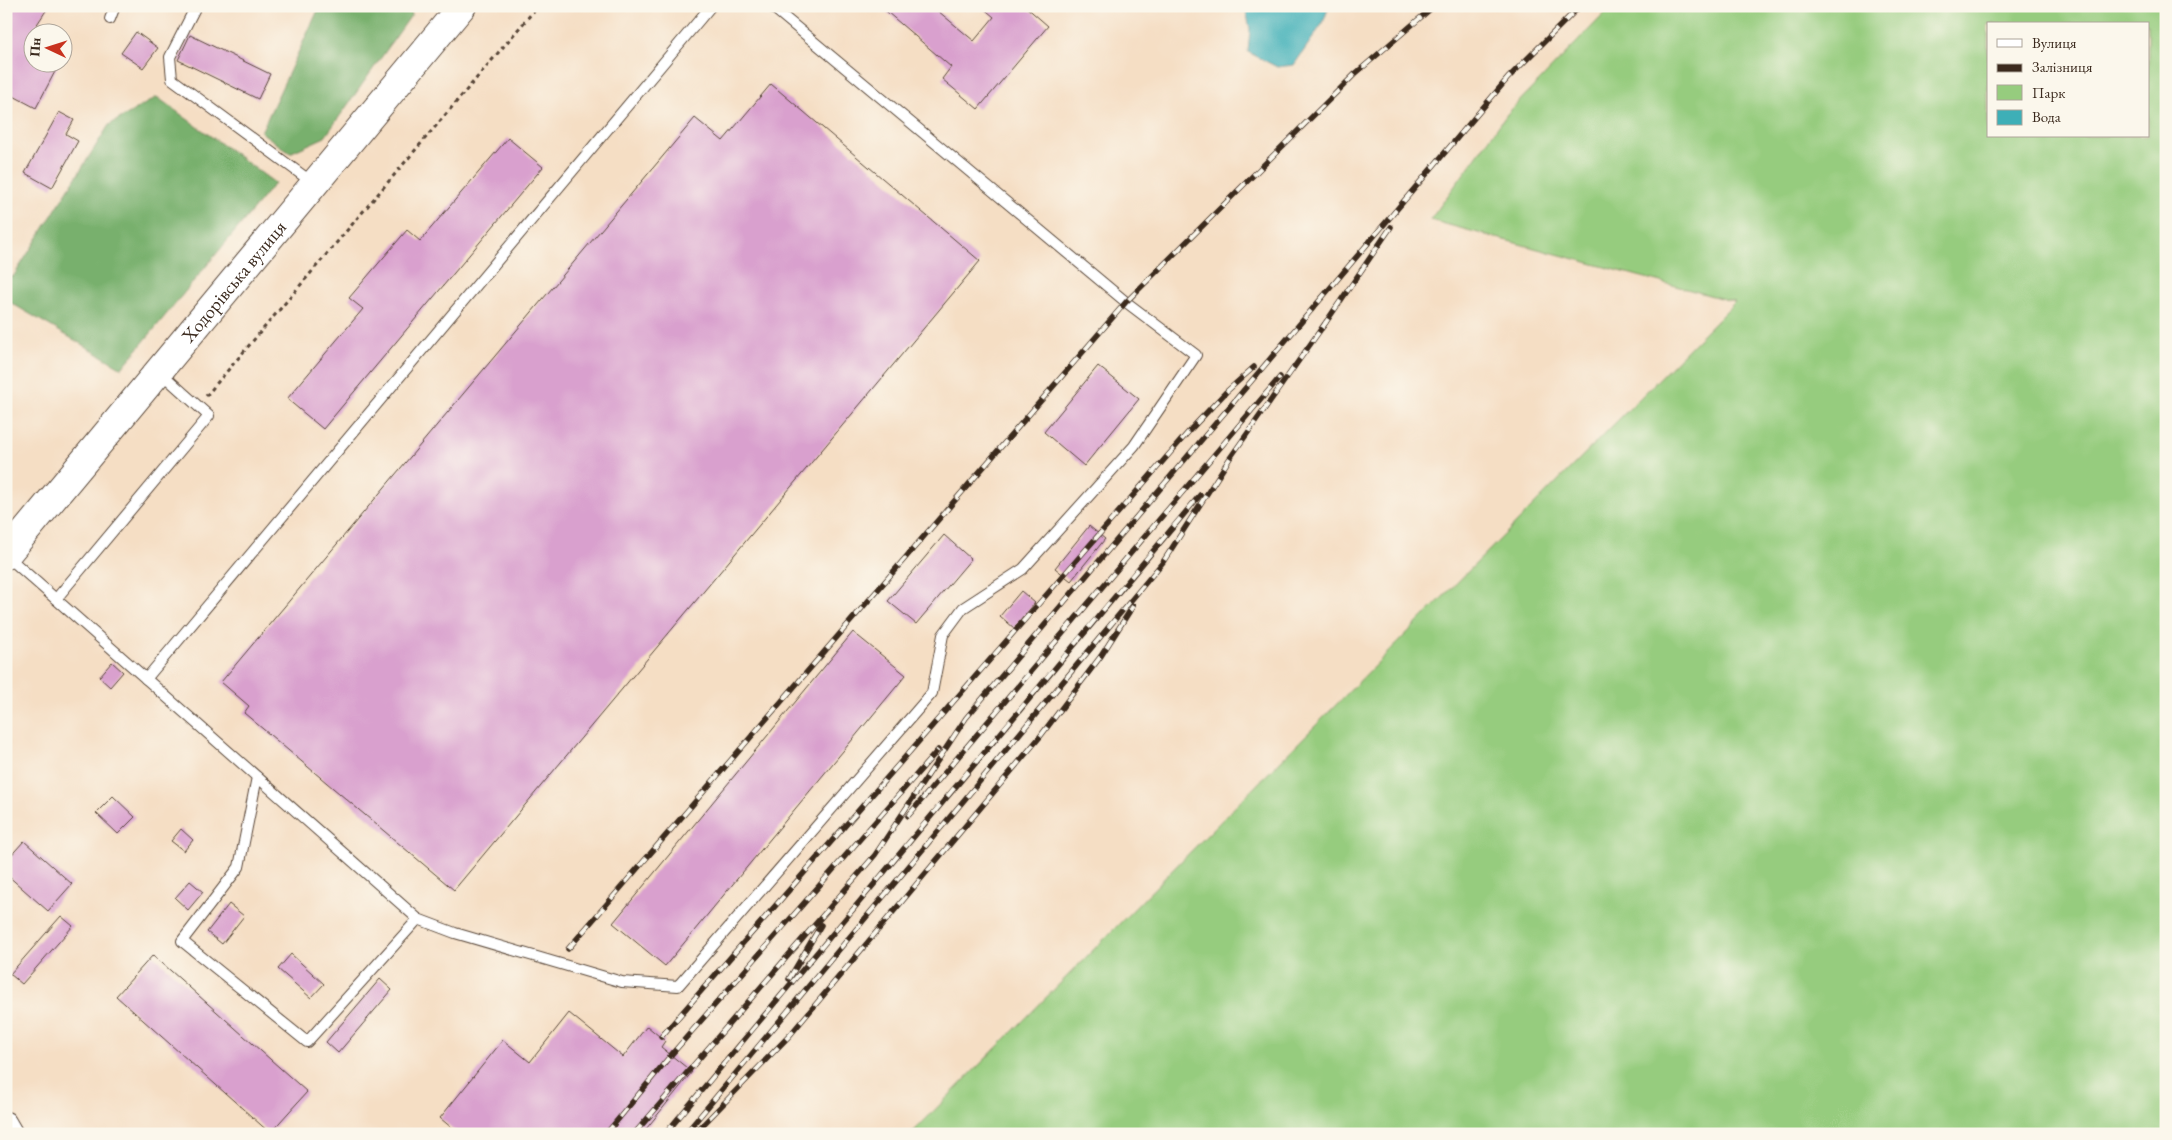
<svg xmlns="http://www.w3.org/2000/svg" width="2172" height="1140" font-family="'EB Garamond',serif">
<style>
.green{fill:#96cc7e;stroke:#687b4e;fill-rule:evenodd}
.forest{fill:#78b06d;stroke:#5a6d46}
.water{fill:#3eafb7;stroke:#3c6c6a}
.building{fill:#d9a0ce}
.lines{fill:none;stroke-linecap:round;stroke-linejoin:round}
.lane-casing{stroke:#574537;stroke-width:12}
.street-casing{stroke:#574537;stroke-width:22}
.secondary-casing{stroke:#574537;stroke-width:30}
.path{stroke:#574537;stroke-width:3;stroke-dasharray:4 4;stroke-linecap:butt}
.lane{stroke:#fff;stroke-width:10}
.street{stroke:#fff;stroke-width:20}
.secondary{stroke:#fff;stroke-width:28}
.rail-casing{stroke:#3b2a1e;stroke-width:5.5}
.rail{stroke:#fbf7ec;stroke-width:4;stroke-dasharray:11;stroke-linecap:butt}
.labels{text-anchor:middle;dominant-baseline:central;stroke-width:4.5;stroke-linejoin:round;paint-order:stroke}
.street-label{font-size:19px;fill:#3b2a1e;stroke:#fbf7ec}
</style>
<rect width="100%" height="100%" fill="#fbf7ec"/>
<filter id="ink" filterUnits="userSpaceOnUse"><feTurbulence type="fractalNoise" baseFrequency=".02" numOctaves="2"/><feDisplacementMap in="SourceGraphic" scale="10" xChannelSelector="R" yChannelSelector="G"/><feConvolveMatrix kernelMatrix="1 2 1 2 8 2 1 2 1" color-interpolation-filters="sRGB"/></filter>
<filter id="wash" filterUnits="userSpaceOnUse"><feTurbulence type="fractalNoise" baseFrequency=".0096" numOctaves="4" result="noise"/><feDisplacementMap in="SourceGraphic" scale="20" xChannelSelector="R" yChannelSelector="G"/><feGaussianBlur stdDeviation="1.12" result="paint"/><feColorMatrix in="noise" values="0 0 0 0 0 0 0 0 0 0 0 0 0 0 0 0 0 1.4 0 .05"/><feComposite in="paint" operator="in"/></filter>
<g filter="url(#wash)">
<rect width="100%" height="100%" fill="#f5dec4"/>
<path class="green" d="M1612 6H2166V1134H911L1735 302 1430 220 1508 113ZM1988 24H2148V136H1988Z"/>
<g class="forest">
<polygon points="320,6 409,6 412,14 325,137 290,153 261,132"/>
<polygon points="157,97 275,183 122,368 6,300 6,274 13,277 109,125"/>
</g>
<polygon class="water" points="1245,6 1329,6 1323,23 1294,65 1277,67 1248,52 1250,29"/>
<g id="blocks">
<g class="building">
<polygon points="6,6 49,6 32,32 26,47 32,50 32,62 60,62 36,108 6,92"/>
<polygon points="880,6 932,6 974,41 994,17 981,6 1025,6 1048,26 978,109 942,79 951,67"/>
<polygon points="136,32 158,48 143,68 121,53"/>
<polygon points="190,35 270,74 258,99 178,60"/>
<polygon points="771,84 980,261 454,890 244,713 249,706 221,682 695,118 723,141"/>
<polygon points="59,112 74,120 66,134 78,141 52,188 25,173"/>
<polygon points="508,138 543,167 323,429 287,399 363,309 349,298 407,230 420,241"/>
<polygon points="1098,366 1139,399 1084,466 1044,432"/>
<polygon points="1089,526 1105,539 1071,581 1055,568"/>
<polygon points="944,535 971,559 916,624 888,601"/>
<polygon points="1021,591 1035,603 1014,628 1000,616"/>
<polygon points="853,632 906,675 665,966 613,923"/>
<polygon points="112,662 123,672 110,687 99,677"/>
<polygon points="113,796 135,817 118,834 96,813"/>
<polygon points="181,829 193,840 184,851 171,841"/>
<polygon points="24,841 72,884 48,911 6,874 6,861"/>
<polygon points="190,881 203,892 188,910 175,898"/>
<polygon points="229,904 244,916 222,944 207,932"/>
<polygon points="61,916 73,926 22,984 10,974"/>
<polygon points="291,954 324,984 311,998 278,969"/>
<polygon points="153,955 307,1092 270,1133 116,996"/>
<polygon points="380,979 392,990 338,1053 326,1042"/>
<polygon points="569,1013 623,1057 647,1026 665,1041 661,1047 692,1072 642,1134 459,1134 440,1118 503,1040 530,1062"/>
</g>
</g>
</g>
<g filter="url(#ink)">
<use href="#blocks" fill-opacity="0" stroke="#574537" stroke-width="1"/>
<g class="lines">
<g class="lane-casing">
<g id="lane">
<polyline points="196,6 170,57 172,79 313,183"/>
<polyline points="110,19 115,6"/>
<polyline points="7,556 418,919 455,933 622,982 678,986 932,693 943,635 963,608 1023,569 1134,446 1196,355 1126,302 771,6"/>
<polyline points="56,599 209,416 160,372"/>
<polyline points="146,679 711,6"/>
<polyline points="257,777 239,867 182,941 307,1042 418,919"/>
</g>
</g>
<g class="street-casing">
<polyline id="street" points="6,1122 13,1134"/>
</g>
<g class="secondary-casing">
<g id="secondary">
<path id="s1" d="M6 555 462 6"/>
</g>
</g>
<polyline class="path" points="206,396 538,6"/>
<use href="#lane" class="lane"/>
<use href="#street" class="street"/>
<use href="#secondary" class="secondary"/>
<g class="rail-casing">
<g id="rail">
<polyline points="1322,328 1391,227"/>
<polyline points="908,816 1280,377"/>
<polyline points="568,949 1126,302 1355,74 1434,6"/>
<polyline points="789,979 821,925"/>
<polyline points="661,1037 1191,429 1226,392 1254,367"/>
<polyline points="606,1134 671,1055 938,750"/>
<polyline points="634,1134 875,855 966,718 1508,78 1580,6"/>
<path d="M665 1134C844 921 1021 707 1200 495"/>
<polyline points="685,1134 1163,562 1230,458 1326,322"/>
<polyline points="694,1134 790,1035 1039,738 1101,656 1133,606"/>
</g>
</g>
<use href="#rail" class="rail"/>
</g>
</g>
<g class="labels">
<g class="street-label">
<text stroke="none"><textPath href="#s1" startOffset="356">Ходорівська вулиця</textPath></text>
</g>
</g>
<rect width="2172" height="1140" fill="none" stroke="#fbf7ec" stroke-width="25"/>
<rect x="1987" y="22" width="162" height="115" fill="#fbf7ec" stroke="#aea59a"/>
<rect x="1997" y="39" width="25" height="8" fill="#ffffff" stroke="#aea59a"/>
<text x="2032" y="48" font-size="15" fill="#3b2a1e">Вулиця</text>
<rect x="1997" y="64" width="25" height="8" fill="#3b2a1e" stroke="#aea59a"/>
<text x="2032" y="72" font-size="15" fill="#3b2a1e">Залізниця</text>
<rect x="1997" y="85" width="25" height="15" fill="#96cc7e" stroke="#aea59a"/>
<text x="2032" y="98" font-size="15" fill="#3b2a1e">Парк</text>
<rect x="1997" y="110" width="25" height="15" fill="#3eafb7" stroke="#aea59a"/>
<text x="2032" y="122" font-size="15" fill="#3b2a1e">Вода</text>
<g transform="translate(48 48) rotate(274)"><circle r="24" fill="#fbf7ec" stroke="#aea59a"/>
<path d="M0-4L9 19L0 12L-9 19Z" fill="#c8321e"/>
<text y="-8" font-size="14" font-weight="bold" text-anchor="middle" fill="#3b2a1e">Пн</text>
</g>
</svg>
